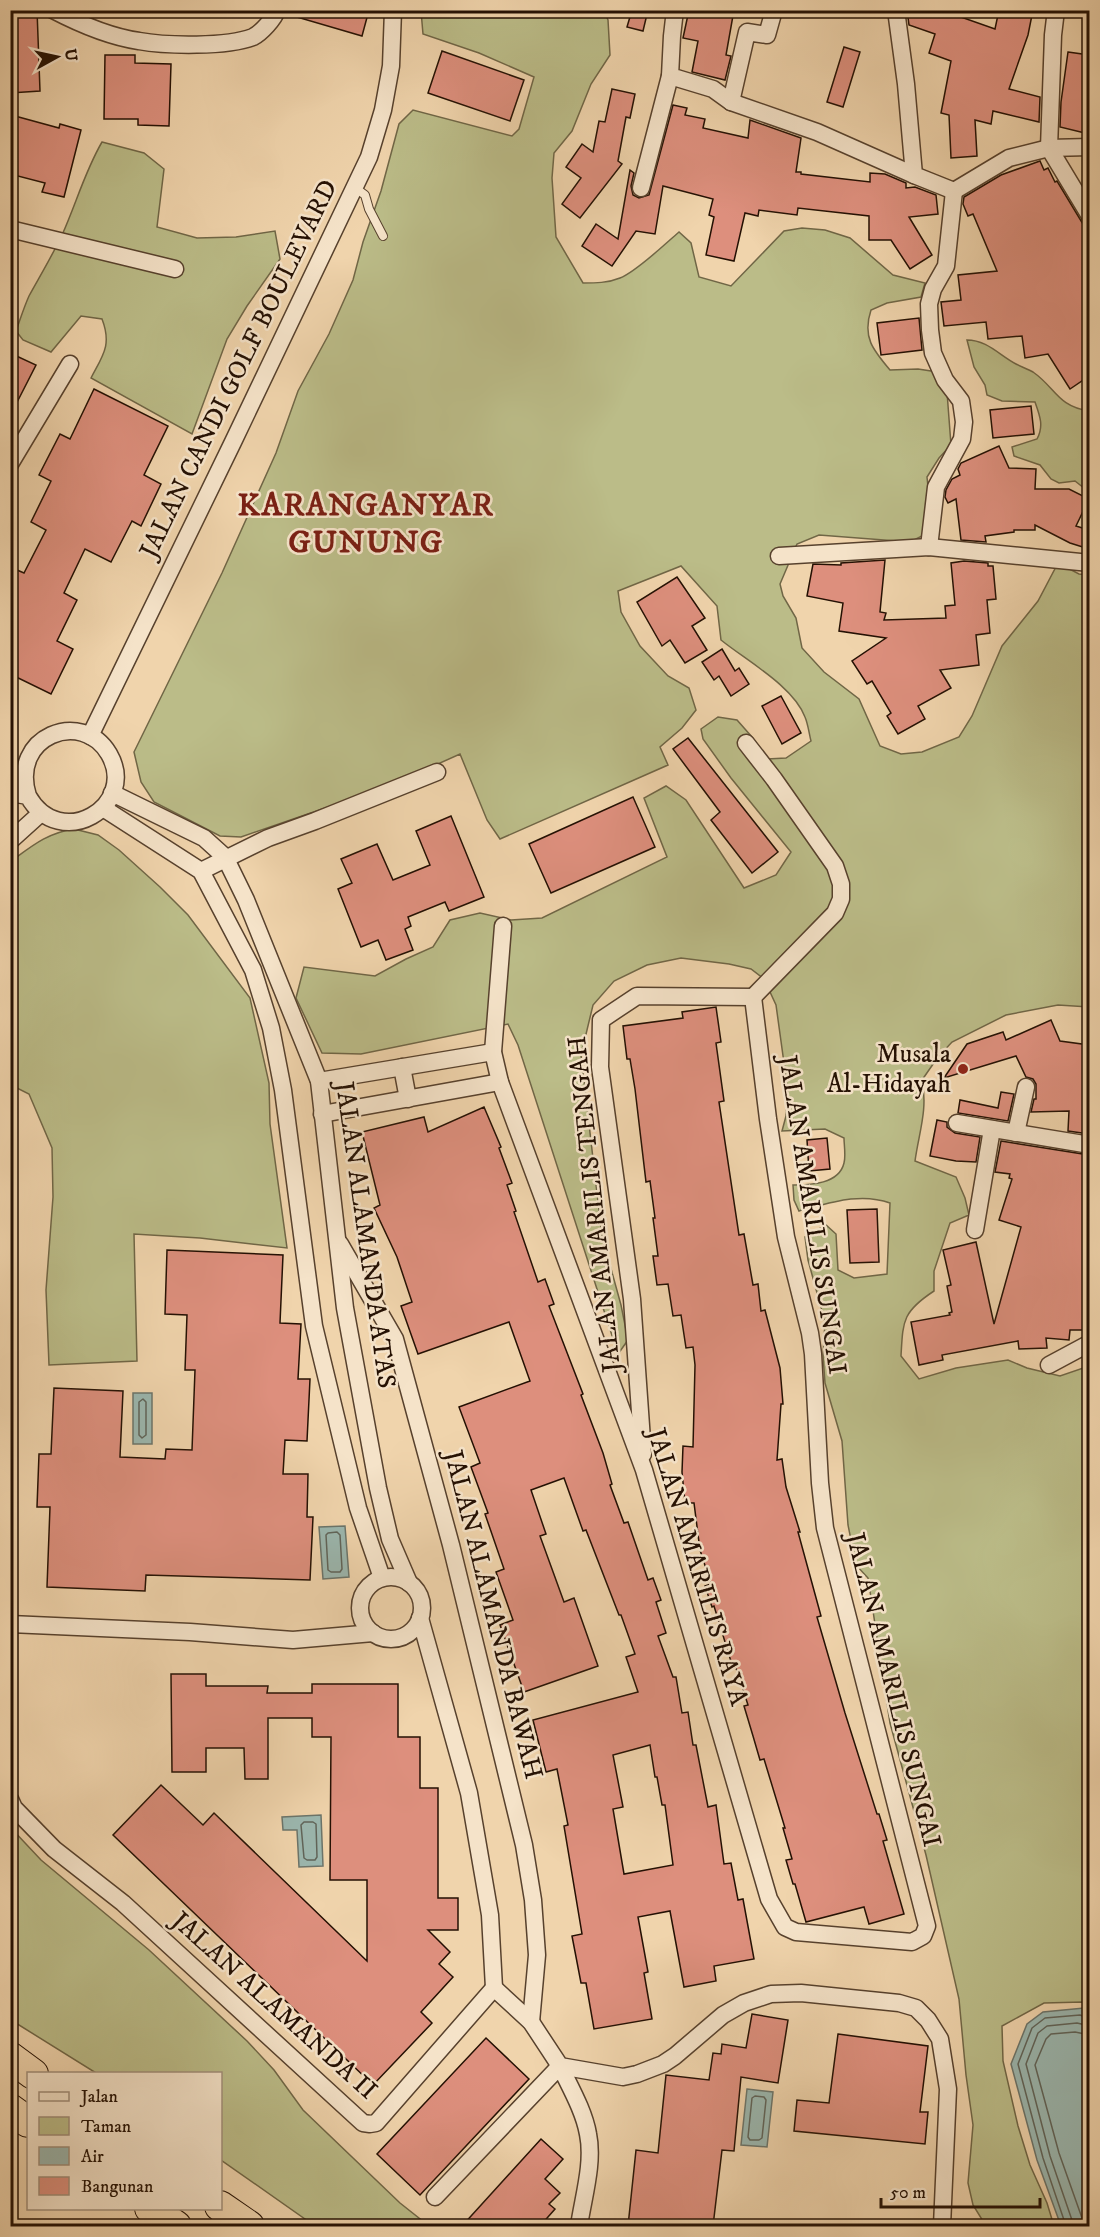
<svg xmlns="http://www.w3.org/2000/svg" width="1100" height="2237" font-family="'IM FELL DW Pica',serif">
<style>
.green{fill:#bbbc88;stroke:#706646;stroke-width:1.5}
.water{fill:#9bb7af;stroke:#6b746a;stroke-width:1.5}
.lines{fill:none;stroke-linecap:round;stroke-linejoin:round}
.shore{stroke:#606459;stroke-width:1.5}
.building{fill:#dd8f7d;stroke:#241003;stroke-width:1.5;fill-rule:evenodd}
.service-casing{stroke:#57412d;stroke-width:10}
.minor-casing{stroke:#57412d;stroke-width:19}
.motorway-casing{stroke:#241003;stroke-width:32}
.service{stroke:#f5e3c9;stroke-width:8}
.minor{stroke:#f5e3c9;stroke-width:16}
.motorway{stroke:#f0d4ac;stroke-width:30}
.poi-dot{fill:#8f2418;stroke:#f5e3c9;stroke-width:2}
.labels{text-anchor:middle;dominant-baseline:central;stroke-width:5;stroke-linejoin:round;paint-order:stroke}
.street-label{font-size:26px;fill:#241003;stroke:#f5e3c9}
.poi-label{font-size:26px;fill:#241003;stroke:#f5e3c9;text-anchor:end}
.district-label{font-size:32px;font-weight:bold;letter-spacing:1.5px;fill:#7a1f14;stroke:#f5e3c9}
</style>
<rect width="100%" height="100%" fill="#f0d4ac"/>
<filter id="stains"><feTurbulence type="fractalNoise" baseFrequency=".00333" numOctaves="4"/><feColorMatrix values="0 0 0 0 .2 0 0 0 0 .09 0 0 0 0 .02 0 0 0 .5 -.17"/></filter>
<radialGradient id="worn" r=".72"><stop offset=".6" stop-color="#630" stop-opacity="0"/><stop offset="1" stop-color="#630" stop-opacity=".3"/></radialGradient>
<g class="green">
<path d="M421 11H604L608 20 610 55 591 84 572 131 554 153 552 178 556 237 583 283C595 283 608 283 620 278 636 272 665 244 679 232L691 243 699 277 731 286 784 231 802 228 825 230 850 238 893 275 925 283 921 297 887 303 871 310C862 337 873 350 890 370L918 369 944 373 947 392 951 445 939 458 927 477 931 516 928 533 910 542 819 535 797 544 780 584 783 596 796 618 802 648 824 672 859 699 880 746 901 754 922 752 959 737 972 716 1002 646 1038 601 1058 563 1079 574 1089 575V1007L1058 1005 1006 1015 952 1042 938 1057 922 1080C928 1110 919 1132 915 1161L956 1177 965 1198 969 1215 950 1223 934 1271V1291C902 1312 903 1321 901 1356L919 1379 956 1368 1008 1360 1027 1368 1060 1376 1089 1366V2008L1083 2002 1044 2003 1002 2026 1003 2061 1018 2126 1030 2165 1047 2203 1054 2226H986L973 2205 968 2183 973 2125 966 2075 959 1999 926 1855 890 1723 868 1578 856 1565 848 1525 842 1441 825 1383 823 1355 825 1322 808 1260 805 1237 826 1225 836 1234 838 1270 854 1278 887 1274 890 1203C860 1192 830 1203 799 1211L794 1200 793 1185C811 1185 839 1184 844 1163 846 1156 844 1145 844 1138L825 1129 782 1131 786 1116 788 1092 776 1005 764 979 751 969 729 964 681 958 647 965 614 981 593 1005 581 1055 602 1236 621 1305 628 1340 618 1354 518 1045 508 1024 361 1054 322 1053 296 998 304 967 375 976 406 959 433 947 450 920 480 913 511 920 542 918 667 857 644 798 666 786 686 800 744 888 776 875 791 852 731 778 703 739 701 729 718 717 737 720 752 737 767 759 786 758 811 741C809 733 808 724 805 717 793 686 747 661 721 640L717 606 681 566 618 591 621 612 640 646 668 676 689 688 696 710 682 728 660 747 668 765 500 839 487 820 460 754 389 786 241 837 220 836 154 802 141 782 134 752 222 573 276 453 298 391 329 334 353 280 363 242 381 191 399 124 413 110 512 136 519 129 534 77 479 53 423 34Z"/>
<path d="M102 142 144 153 164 169 157 227 197 238 236 237 275 231 280 259 247 306 227 339 192 434 91 378C103 355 112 345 102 319L81 316 51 352 23 340 16 331C20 320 24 307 29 296 40 276 52 256 62 235 76 204 85 171 102 142Z"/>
<path d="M967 340C987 340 999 355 1016 364 1021 367 1028 369 1033 372 1056 388 1057 406 1089 411V492L1075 481 1059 483 1051 479 1040 465 1014 456 1012 447 1037 439C1044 426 1040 416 1035 402L1002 401 987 395 985 385 974 367Z"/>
<path d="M74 829 98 835 119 850 160 887 188 915 250 998 269 1083 270 1124 287 1248 200 1238 134 1234 137 1361 49 1365 46 1290 53 1197 52 1148 29 1094 11 1085 10 862C32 846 47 833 74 829Z"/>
<polygon points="11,1828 41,1860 149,1950 247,2041 274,2070 303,2110 400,2203 429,2226 315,2226 221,2160 220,2074 96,2073 11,2020"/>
</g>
<g class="water">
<rect x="133" y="1393" width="19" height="51"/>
<polygon points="345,1526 349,1577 323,1579 319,1527"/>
<polygon points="321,1815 323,1866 299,1867 297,1830 283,1830 282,1817"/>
<polygon points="1084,2008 1090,2016 1089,2226 1061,2226 1037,2160 1011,2064 1027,2024 1043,2012"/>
<polygon points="747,2089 773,2092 767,2147 741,2145"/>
</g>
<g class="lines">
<g class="shore">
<polygon points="143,1399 146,1402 146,1435 142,1438 139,1435 139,1402"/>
<polygon points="337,1532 340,1535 342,1569 340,1572 331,1572 328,1570 326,1535 328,1533"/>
<polygon points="304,1822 313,1822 316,1824 317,1857 315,1860 307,1860 304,1858 301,1825"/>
<polygon points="755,2096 764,2097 766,2100 762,2138 759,2140 750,2140 748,2137 752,2098"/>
<polyline points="1066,2226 1043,2158 1018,2064 1032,2028 1045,2018 1080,2015 1090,2019"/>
<polyline points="1074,2226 1050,2156 1026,2064 1038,2033 1047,2026 1077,2023 1090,2026"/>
<polyline points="1083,2226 1082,2218 1059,2153 1035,2065 1046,2039 1051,2034 1075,2032 1090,2035"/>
</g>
</g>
<g class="building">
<polygon points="10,10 37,10 40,91 10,93"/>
<polygon points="291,10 369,10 362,36 290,15"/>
<polygon points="632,10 648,10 643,31 627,27"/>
<polygon points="689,10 734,10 726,55 731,56 725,80 692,72 698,41 683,38"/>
<polygon points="907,10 959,10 958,16 995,29 999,10 1033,10 1028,35 1009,89 1040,97 1039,122 993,111 991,124 975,120 977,156 951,158 949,115 941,113 951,61 929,53 935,34 909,25"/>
<polygon points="844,47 860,52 843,107 827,102"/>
<polygon points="442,51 524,80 510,121 428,93"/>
<polygon points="1068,52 1089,55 1086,78 1089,79 1089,134 1060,127 1061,102"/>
<polygon points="105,55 135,55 135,63 171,64 169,126 138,125 138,119 104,119"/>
<polygon points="612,89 635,94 630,118 626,117 618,161 622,164 580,218 562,204 581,178 566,167 582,144 593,152 599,121 605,122"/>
<polygon points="673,105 687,108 685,115 705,119 703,128 748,138 750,120 801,138 796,172 801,172 801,174 870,182 870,173 885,174 906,183 906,188 915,187 936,195 938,214 909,217 932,255 910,269 891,240 869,240 869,216 798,208 797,215 759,210 758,216 745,213 734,261 706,255 714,217 709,215 713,199 663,186 655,234 636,231 612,266 582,246 596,224 618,239 630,170 634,173 631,186 633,195 639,198 649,195"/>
<polygon points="15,116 59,128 60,124 81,130 64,197 42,192 45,183 10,174 10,132"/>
<polygon points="1040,161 1044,170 1048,168 1055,182 1057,181 1089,234 1089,376 1070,389 1048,354 1025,358 1022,336 988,339 986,322 944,326 941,302 961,300 958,275 997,271 973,214 968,216 963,204 964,197 1001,175"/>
<polygon points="919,318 922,350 881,355 877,323"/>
<polygon points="10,353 36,365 10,416"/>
<polygon points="94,389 168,426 144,475 161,484 141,526 132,521 111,562 85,549 64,593 77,600 57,641 73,649 51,694 10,674 10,567 24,573 46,530 31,522 51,481 39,475 60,434 70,439"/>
<polygon points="1031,406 1034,434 993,438 990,410"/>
<polygon points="999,446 1009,468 1036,469 1035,489 1069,489 1089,499 1076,526 1089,530 1089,549 1070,543 1035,525 1035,530 1014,530 1014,532 985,536 986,542 961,540 956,499 948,503 945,497 946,490 952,479 960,475 958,469 961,463"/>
<polygon points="885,560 880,612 886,613 884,620 946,618 945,606 955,605 951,563 964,561 988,563 988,566 993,566 996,599 987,600 990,633 976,635 979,665 940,670 951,688 918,706 925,719 898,734 887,716 891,713 872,681 867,684 852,661 886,638 839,631 843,603 807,596 813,564 841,565 841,563"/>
<polygon points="677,577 705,618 692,626 707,650 685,663 670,640 662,646 637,602"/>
<polygon points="722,649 735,671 739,668 749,684 731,696 719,676 714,680 702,662"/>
<polygon points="781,696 801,733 782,744 762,706"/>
<polygon points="688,738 778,852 752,873 711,820 720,812 673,749"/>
<polygon points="633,797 655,847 551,893 529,844"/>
<polygon points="451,816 484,897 449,911 445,902 408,917 411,926 405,929 413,950 386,960 378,940 361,947 338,889 352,883 341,859 377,844 393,880 430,865 416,831"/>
<polygon points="716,1007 721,1042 716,1043 724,1101 719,1102 739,1235 744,1234 753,1285 758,1284 761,1311 765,1310 780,1368 783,1404 781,1404 777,1460 782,1459 786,1487 800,1532 798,1532 821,1616 817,1617 845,1713 877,1814 879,1814 887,1840 883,1841 904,1914 869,1924 864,1907 806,1922 795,1884 793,1884 786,1860 792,1859 783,1828 785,1828 764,1759 760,1760 753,1736 744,1706 748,1705 736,1668 733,1668 714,1606 712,1607 705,1586 711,1584 700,1550 694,1503 685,1503 682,1472 683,1446 693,1447 695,1365 693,1347 686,1348 681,1315 673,1316 668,1284 657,1285 653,1256 658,1256 653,1218 655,1218 650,1181 646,1182 635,1089 630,1059 627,1059 623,1026 683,1018 682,1012"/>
<polygon points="1051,1020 1060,1041 1089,1045 1089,1134 1068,1131 1069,1111 1031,1112 1034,1099 1036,1099 1036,1084 1033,1079 1026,1077 1016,1056 944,1078 967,1044 1003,1032 1006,1040"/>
<polygon points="1001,1092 1014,1094 1008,1121 958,1113 960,1100 998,1108"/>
<path d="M484 1107 501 1147 499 1148 512 1183 507 1185 516 1211 514 1212 538 1282 545 1279 554 1304 549 1306 583 1394 581 1395 603 1453 612 1484 610 1485 624 1523 628 1522 648 1580 653 1578 661 1600 656 1602 666 1633 658 1636 673 1677H676L682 1713 688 1712 693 1745H696L708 1807 716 1805 724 1864 731 1863 738 1900 743 1899 754 1959 714 1966 716 1981 684 1987 670 1911 638 1917 648 1972 644 1973 652 2019 594 2029 586 1983H581L572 1936 582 1934 564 1826 568 1825 557 1769 546 1772 533 1720 638 1692 626 1657 635 1654 621 1615H619L586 1530 583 1531 564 1478 531 1490 546 1534 540 1536 564 1602 574 1598 598 1666 524 1692 500 1625 513 1620 496 1572 504 1569 485 1514 488 1513 471 1467 480 1463 459 1407 530 1381 509 1322 418 1354 401 1306 412 1302 397 1257 374 1208 380 1205 362 1132 424 1117 428 1132ZM650 1745 655 1777H657L662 1805H665L673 1865 624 1874 613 1809 623 1807 613 1755Z"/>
<polygon points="937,1120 947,1122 947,1127 955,1133 980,1137 976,1162 956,1161 930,1156"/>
<polygon points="827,1138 830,1169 809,1171 807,1140"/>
<polygon points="1001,1141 1089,1155 1089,1330 1070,1330 1069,1340 1046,1338 1047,1348 1019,1349 1018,1341 942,1355 943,1360 919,1365 911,1322 950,1315 949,1313 952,1312 947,1286 951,1285 943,1250 976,1242 994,1324 1021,1227 999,1220 1012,1179 1009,1178 1010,1174 995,1172"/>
<polygon points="877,1209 879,1262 850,1263 847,1210"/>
<polygon points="167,1250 283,1255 280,1323 301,1324 298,1379 310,1379 307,1441 285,1440 283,1474 308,1474 307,1517 313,1517 310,1580 146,1575 145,1591 47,1587 50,1507 37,1507 39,1454 51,1454 54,1388 123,1391 120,1457 165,1459 166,1449 192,1450 195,1370 185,1370 187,1315 165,1314"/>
<polygon points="171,1674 206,1674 206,1686 268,1686 267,1693 312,1693 312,1684 398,1684 398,1737 420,1737 420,1788 438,1788 438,1898 458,1898 458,1930 428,1930 450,1952 439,1964 453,1977 421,2012 432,2023 373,2085 113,1835 161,1785 203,1825 214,1813 367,1961 367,1880 330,1880 331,1737 312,1737 312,1718 268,1718 268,1779 245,1779 244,1748 206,1748 206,1772 172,1772"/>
<polygon points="752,2014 788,2020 778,2083 741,2077 734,2151 722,2150 713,2226 628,2226 636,2150 658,2153 666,2075 709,2080 713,2053 721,2054 722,2044 746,2048"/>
<polygon points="838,2034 928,2046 920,2112 928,2112 925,2144 794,2131 797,2100 829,2103"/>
<polygon points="486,2038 529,2079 420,2195 377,2154"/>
<polygon points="541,2139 563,2159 545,2179 560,2193 549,2204 555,2209 540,2226 462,2226"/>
</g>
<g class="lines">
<g class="service-casing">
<polyline id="service" points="354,187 365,195 369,209 383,236"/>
</g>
<g class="minor-casing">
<g id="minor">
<path d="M53 10C78 23 111 37 139 41 167 46 227 47 253 37 261 33 274 19 277 10"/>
<polyline points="675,10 672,36 670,76 713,89 731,102 817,132 914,175"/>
<polyline points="896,10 906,84 914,175 954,191"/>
<polyline points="1056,10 1053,35 1049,148 1090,216"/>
<polyline points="731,102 747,32 767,35 774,10"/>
<polyline points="641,188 670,76"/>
<polyline points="954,191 1009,158 1049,148 1090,147"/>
<polyline points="10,229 175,269"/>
<polyline points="10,464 70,364"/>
<polyline points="929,547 936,487 962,439 964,422 961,401 945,380 933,353 930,330 929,304 933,289 946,266 954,191"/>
<polyline points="779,556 929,547 1090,563"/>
<polyline points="90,736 233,442 369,157 383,110 391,66 393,10"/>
<polyline points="746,743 774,779 835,866 841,884 841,899 835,913 753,997"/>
<path d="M10 793 28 796C60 853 139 806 109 754 82 708 9 736 28 796"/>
<polyline points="112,793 204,838 225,857 246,900 319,1081 345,1308 378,1488 390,1539 409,1583"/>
<polyline points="103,808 201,871 253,970 271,1028 283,1090 314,1326 358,1508 382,1578"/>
<polyline points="10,841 41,813"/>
<polyline points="201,871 268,838 315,821 437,772"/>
<polyline points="503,926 493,1052 500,1082 644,1470 769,1899 785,1927 796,1932 912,1942 923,1936 927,1926 825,1528 820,1483 813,1354 810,1333 786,1237 768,1119 753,997"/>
<polyline points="402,1067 408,1099"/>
<polyline points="319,1081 493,1052"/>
<polyline points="322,1114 500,1082"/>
<polyline points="957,1123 1090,1145"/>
<polyline points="1016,1133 1026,1087"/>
<polyline points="975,1230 992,1129"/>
<polyline points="340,1244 395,1339 451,1545 524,1845 533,1900 537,1955 531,2022"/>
<polyline points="1049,1365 1090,1343"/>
<polyline points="643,1454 632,1299 600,1067 601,1020 637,996 753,997"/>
<circle cx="391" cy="1608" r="31"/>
<polyline points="420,1618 469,1793 490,1915 494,1988"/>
<polyline points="10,1624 190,1632 293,1640 373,1633"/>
<polyline points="10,1799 14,1808 54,1849 123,1903 363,2123 370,2124 376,2123 494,1988"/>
<polyline points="494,1988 531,2022 560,2066 623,2077 637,2074 663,2064 675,2056 723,2015 744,2003 771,1994 801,1993 899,2003 916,2008 928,2020 940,2039 948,2089 942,2226"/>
<path d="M435 2197 560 2066C570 2087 584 2111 588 2134 594 2163 583 2198 579 2226"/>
</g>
</g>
<g class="motorway-casing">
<g id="motorway">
<polyline points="10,2057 33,2074"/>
<polyline points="10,2109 28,2122"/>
<polyline points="220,2206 249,2226"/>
<polyline points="150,2208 176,2226"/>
</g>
</g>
<use href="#service" class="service"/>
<use href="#minor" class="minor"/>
<use href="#motorway" class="motorway"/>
</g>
<circle class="poi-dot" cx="963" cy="1069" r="6"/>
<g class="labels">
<g class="street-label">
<text transform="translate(239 369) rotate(-64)">JALAN CANDI GOLF BOULEVARD</text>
<text transform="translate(595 1204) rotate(-96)">JALAN AMARILIS TENGAH</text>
<text transform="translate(812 1215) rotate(81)">JALAN AMARILIS SUNGAI</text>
<text transform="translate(365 1235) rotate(82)">JALAN ALAMANDA ATAS</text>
<text transform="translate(697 1567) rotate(73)">JALAN AMARILIS RAYA</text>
<text transform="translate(493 1615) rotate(76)">JALAN ALAMANDA BAWAH</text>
<text transform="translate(893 1690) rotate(76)">JALAN AMARILIS SUNGAI</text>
<text transform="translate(274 2006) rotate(42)">JALAN ALAMANDA II</text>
</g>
<g class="poi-label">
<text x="951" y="1054">Musala<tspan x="951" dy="30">Al-Hidayah</tspan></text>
</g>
<g class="district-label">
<text x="366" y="506">KARANGANYAR<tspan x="366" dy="37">GUNUNG</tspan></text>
</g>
</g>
<rect width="1100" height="2237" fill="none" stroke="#f0d4ac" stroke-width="36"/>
<rect x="12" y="12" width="1076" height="2213" fill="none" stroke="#241003" stroke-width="3"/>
<rect x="18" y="18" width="1064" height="2201" fill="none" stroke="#241003" stroke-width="1.5"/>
<rect x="27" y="2072" width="195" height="138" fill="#f5e3c9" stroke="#a18f7a" stroke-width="1.5"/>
<rect x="39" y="2092" width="30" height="9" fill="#f5e3c9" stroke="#a18f7a" stroke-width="1.5"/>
<text x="81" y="2102" font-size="18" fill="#241003">Jalan</text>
<rect x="39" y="2117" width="30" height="18" fill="#bbbc88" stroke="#a18f7a" stroke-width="1.5"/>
<text x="81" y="2132" font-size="18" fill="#241003">Taman</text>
<rect x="39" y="2147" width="30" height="18" fill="#9bb7af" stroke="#a18f7a" stroke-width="1.5"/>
<text x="81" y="2162" font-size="18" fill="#241003">Air</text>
<rect x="39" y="2177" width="30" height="18" fill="#dd8f7d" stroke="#a18f7a" stroke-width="1.5"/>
<text x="81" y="2192" font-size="18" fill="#241003">Bangunan</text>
<g transform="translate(57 57) rotate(82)" stroke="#f5e3c9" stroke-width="4.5" paint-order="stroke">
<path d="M0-4.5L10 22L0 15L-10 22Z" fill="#241003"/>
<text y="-9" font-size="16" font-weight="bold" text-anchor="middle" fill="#241003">U</text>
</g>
<path d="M881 2198v9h159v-9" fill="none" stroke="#241003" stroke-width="3"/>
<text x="890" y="2198" font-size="18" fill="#241003" stroke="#f5e3c9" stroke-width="4.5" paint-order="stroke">50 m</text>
<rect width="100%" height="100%" filter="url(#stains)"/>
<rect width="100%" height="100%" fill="url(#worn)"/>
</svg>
